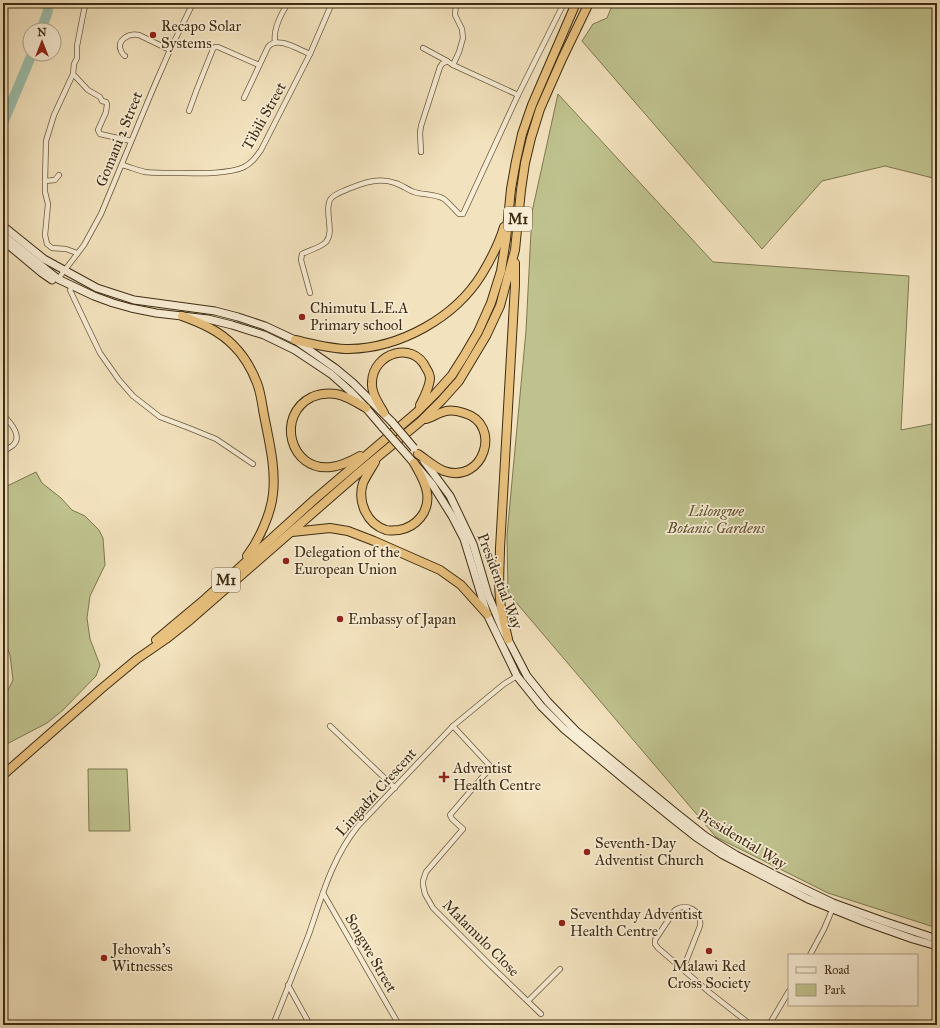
<svg xmlns="http://www.w3.org/2000/svg" width="940" height="1028" font-family="'IM FELL Great Primer',serif">
<style>
.green{fill:#bfc28e;stroke:#7e7750}
.lines{fill:none;stroke-linecap:round;stroke-linejoin:round}
.river{stroke:#9cbfac;stroke-width:10}
.minor-casing{stroke:#6b5a3d;stroke-width:6}
.secondary-casing{stroke:#3e2c12;stroke-width:9}
.trunk-casing{stroke:#3e2c12;stroke-width:10}
.minor{stroke:#f7ecd4;stroke-width:4.5}
.secondary{stroke:#f7ecd4;stroke-width:7}
.trunk{stroke:#e9c17e;stroke-width:8}
.secondary-bridge-casing{stroke:#3e2c12;stroke-width:9;stroke-linecap:butt}
.secondary-bridge{stroke:#f7ecd4;stroke-width:7}
.poi-dot{fill:#8f2418;stroke:#f7ecd4;stroke-width:1.5}
.labels{text-anchor:middle;dominant-baseline:central;stroke-width:3.5;stroke-linejoin:round;paint-order:stroke}
.shield{fill:#f7ecd4;stroke:#76664c;stroke-width:1}
.shield-label{font-size:14px;font-weight:bold;fill:#3e2c12}
.poi-label{font-size:15px;fill:#3e2c12;stroke:#f7ecd4;text-anchor:start}
.street-label{font-size:15px;fill:#3e2c12;stroke:#f7ecd4}
.park-label{font-size:15px;font-style:italic;fill:#5e5231;stroke:#f7ecd4}
</style>
<rect width="100%" height="100%" fill="#f2e2bd"/>
<filter id="stains"><feTurbulence type="fractalNoise" baseFrequency=".005" numOctaves="4"/><feColorMatrix values="0 0 0 0 .2 0 0 0 0 .09 0 0 0 0 .02 0 0 0 .5 -.17"/></filter>
<radialGradient id="worn" r=".72"><stop offset=".6" stop-color="#630" stop-opacity="0"/><stop offset="1" stop-color="#630" stop-opacity=".3"/></radialGradient>
<g class="green">
<polygon points="613,3 937,3 937,179 885,166 822,181 762,249 582,41 593,24 607,18"/>
<polygon points="558,94 713,262 909,276 901,430 937,423 937,928 828,893 716,837 508,593 507,535 526,331 532,212"/>
<polygon points="36,472 42,483 61,498 72,510 85,516 99,530 103,538 105,565 90,596 87,618 90,639 100,665 96,676 63,710 47,723 3,746 3,700 13,680 10,655 3,636 3,488"/>
<polygon points="88,769 127,769 130,831 89,831"/>
</g>
<g class="lines">
<g class="river">
<polyline points="41,30 48,11 47,3"/>
<polyline points="3,123 32,54"/>
</g>
<g class="minor-casing">
<g id="minor">
<polyline points="86,3 84,10 77,46 77,58 74,64 73,74 88,90 100,97 102,101 106,102 107,104 106,112 98,130 100,134 131,141"/>
<path d="M275 42C273 29 281 14 288 3"/>
<polyline points="423,48 447,61 453,65 518,95"/>
<path d="M125 56C123 55 122 53 121 51 116 40 129 33 139 35L170 50"/>
<polyline points="453,65 459,52 463,38 462,29 455,15 456,3"/>
<path d="M244 98 268 47C277 35 299 50 310 54"/>
<polyline points="189,111 197,89 213,49 215,47 218,47 259,65"/>
<polyline points="421,152 420,133 421,126 440,67 442,64 447,61"/>
<path d="M122 165C130 167 137 170 145 172 154 173 164 173 173 173 192 173 227 175 244 167 252 163 256 157 261 150L310 54 332 3"/>
<polyline points="59,175 55,180 45,181 45,192 48,204 45,235 47,244 52,248 66,249 77,253"/>
<polyline points="45,181 46,141 54,115 73,74"/>
<polyline points="58,279 84,245 101,214 153,89 170,50 193,3"/>
<polyline points="70,290 86,324 100,353 119,380 133,396 160,417 189,428 216,439 253,464"/>
<path d="M310 293 301 260 302 254C309 250 320 248 326 242 335 231 324 212 330 200 333 194 342 192 348 189 363 183 379 177 395 183 402 185 408 190 414 192 423 195 436 194 444 199 449 203 454 209 459 214H463L518 95 564 3"/>
<path d="M3 415C10 422 24 437 12 446 9 448 6 450 3 451"/>
<polyline points="330,726 395,788"/>
<polyline points="453,726 491,767 450,815 452,819 463,829 426,872 423,881 423,885 425,894 433,908 490,965 541,1014"/>
<polyline points="323,893 399,1025"/>
<polyline points="810,955 824,929 832,910"/>
<path d="M683 969 700 926C702 911 687 902 675 910L655 940V944L658 948 709 992 751 1025"/>
<polyline points="288,985 310,1025"/>
<polyline points="528,1001 560,969"/>
<path d="M273 1025C285 995 297 964 309 934 322 896 332 858 358 826L453 726 504 684 517 676"/>
<polyline points="769,1025 789,991"/>
</g>
</g>
<g class="secondary-casing">
<g id="secondary">
<polyline points="3,226 44,259 97,288 134,300 215,311 238,317 265,326 295,340 335,368 353,383 392,422"/>
<polyline points="3,235 58,279 94,296 113,303 131,308 156,313 208,319 232,325 264,335 295,350 331,374 350,391 366,408 383,428"/>
<polyline points="6,243 42,273 52,280"/>
<polyline points="407,455 432,484 452,516 464,539 487,614 517,676 541,706 564,729 624,779 672,818 696,837 723,855 808,899 865,922 913,939 937,946"/>
<polyline points="424,461 450,496 473,544 488,595 502,628 527,676 548,702 576,731 676,813 705,836 736,855 779,877 833,903 883,921 937,939"/>
</g>
</g>
<g class="trunk-casing">
<g id="trunk">
<path d="M182 316C201 323 220 331 234 346 244 356 252 370 257 383 261 393 262 405 264 415 269 441 276 468 273 494 271 514 259 540 247 556"/>
<path d="M295 340C313 344 331 349 349 349 400 348 455 318 482 274 491 259 499 244 504 227"/>
<path d="M384 413C379 404 371 393 372 382 373 353 413 340 426 368 428 371 430 375 430 379 429 389 424 397 420 405"/>
<path d="M418 454C427 460 434 467 444 471 484 485 503 424 464 413 458 411 451 410 446 411 439 413 432 417 426 419"/>
<path d="M360 456C351 461 341 466 331 467 290 472 275 415 312 397 319 394 328 393 336 394 347 396 356 402 366 408"/>
<path d="M375 462C371 469 366 476 363 483 357 502 367 524 386 530 390 531 395 530 399 530 416 527 430 512 427 493 426 483 419 472 414 463"/>
<polyline points="292,532 330,528 348,531 374,541 440,570 461,585 487,614"/>
<path d="M508 639C505 626 501 612 500 599 498 582 500 564 500 548L515 285V263"/>
<polyline points="156,640 205,599 314,500 417,412 435,394 452,375 464,356 478,332 491,303 501,271 506,239 511,189 516,161 522,134 532,105 576,3"/>
<polyline points="3,775 101,689 137,659 166,639 190,620 362,470 421,421 442,400 459,381 486,336 500,306 515,250 521,190 525,163 531,138 540,109 562,59 589,3"/>
</g>
</g>
<use href="#minor" class="minor"/>
<use href="#secondary" class="secondary"/>
<use href="#trunk" class="trunk"/>
<g class="secondary-bridge-casing">
<g id="secondary-bridge">
<polyline points="392,422 414,448"/>
<polyline points="383,428 407,455"/>
</g>
</g>
<use href="#secondary-bridge" class="secondary-bridge"/>
</g>
<g class="poi-dot">
<circle cx="153" cy="35" r="4"/>
<circle cx="302" cy="317" r="4"/>
<circle cx="286" cy="561" r="4"/>
<circle cx="340" cy="619" r="4"/>
<path d="M442 771h4v4h4v4h-4v4h-4v-4h-4v-4h4z"/>
<circle cx="587" cy="852" r="4"/>
<circle cx="562" cy="923" r="4"/>
<circle cx="709" cy="951" r="4"/>
<circle cx="104" cy="958" r="4"/>
</g>
<g class="labels">
<g class="shield">
<rect x="504" y="207" width="28" height="24" rx="3"/>
<rect x="212" y="568" width="28" height="24" rx="3"/>
</g>
<g class="shield-label">
<text x="518" y="219">M1</text>
<text x="226" y="580">M1</text>
</g>
<g class="poi-label">
<text x="161" y="26">Recapo Solar<tspan x="161" dy="17">Systems</tspan></text>
<text x="310" y="308">Chimutu L.E.A<tspan x="310" dy="17">Primary school</tspan></text>
<text x="294" y="552">Delegation of the<tspan x="294" dy="17">European Union</tspan></text>
<text x="348" y="619">Embassy of Japan</text>
<text x="453" y="768">Adventist<tspan x="453" dy="17">Health Centre</tspan></text>
<text x="595" y="843">Seventh-Day<tspan x="595" dy="17">Adventist Church</tspan></text>
<text x="570" y="914">Seventhday Adventist<tspan x="570" dy="17">Health Centre</tspan></text>
<text x="112" y="949">Jehovah's<tspan x="112" dy="17">Witnesses</tspan></text>
<text x="709" y="966" text-anchor="middle">Malawi Red<tspan x="709" dy="17">Cross Society</tspan></text>
</g>
<g class="street-label">
<text transform="translate(264 116) rotate(-61)">Tibili Street</text>
<text transform="translate(119 139) rotate(-68)">Gomani 2 Street</text>
<text transform="translate(500 581) rotate(69)">Presidential Way</text>
<text transform="translate(376 792) rotate(-48)">Lingadzi Crescent</text>
<text transform="translate(742 839) rotate(31)">Presidential Way</text>
<text transform="translate(481 938) rotate(45)">Malamulo Close</text>
<text transform="translate(371 953) rotate(60)">Songwe Street</text>
</g>
<g class="park-label">
<text x="716" y="511">Lilongwe<tspan x="716" dy="17">Botanic Gardens</tspan></text>
</g>
</g>
<rect width="940" height="1028" fill="none" stroke="#f2e2bd" stroke-width="16"/>
<rect x="4" y="4" width="932" height="1020" fill="none" stroke="#3e2c12" stroke-width="2"/>
<rect x="8" y="8" width="924" height="1012" fill="none" stroke="#3e2c12"/>
<rect x="788" y="954" width="130" height="52" fill="#f7ecd4" stroke="#ad9f86"/>
<rect x="796" y="967" width="20" height="6" fill="#f7ecd4" stroke="#ad9f86"/>
<text x="824" y="974" font-size="12" fill="#3e2c12">Road</text>
<rect x="796" y="984" width="20" height="12" fill="#bfc28e" stroke="#ad9f86"/>
<text x="824" y="994" font-size="12" fill="#3e2c12">Park</text>
<g transform="translate(42 42)"><circle r="19" fill="#f7ecd4" stroke="#ad9f86"/>
<path d="M0-3L7 15L0 10L-7 15Z" fill="#8f2418"/>
<text y="-6" font-size="11" font-weight="bold" text-anchor="middle" fill="#3e2c12">N</text>
</g>
<rect width="100%" height="100%" filter="url(#stains)"/>
<rect width="100%" height="100%" fill="url(#worn)"/>
</svg>
